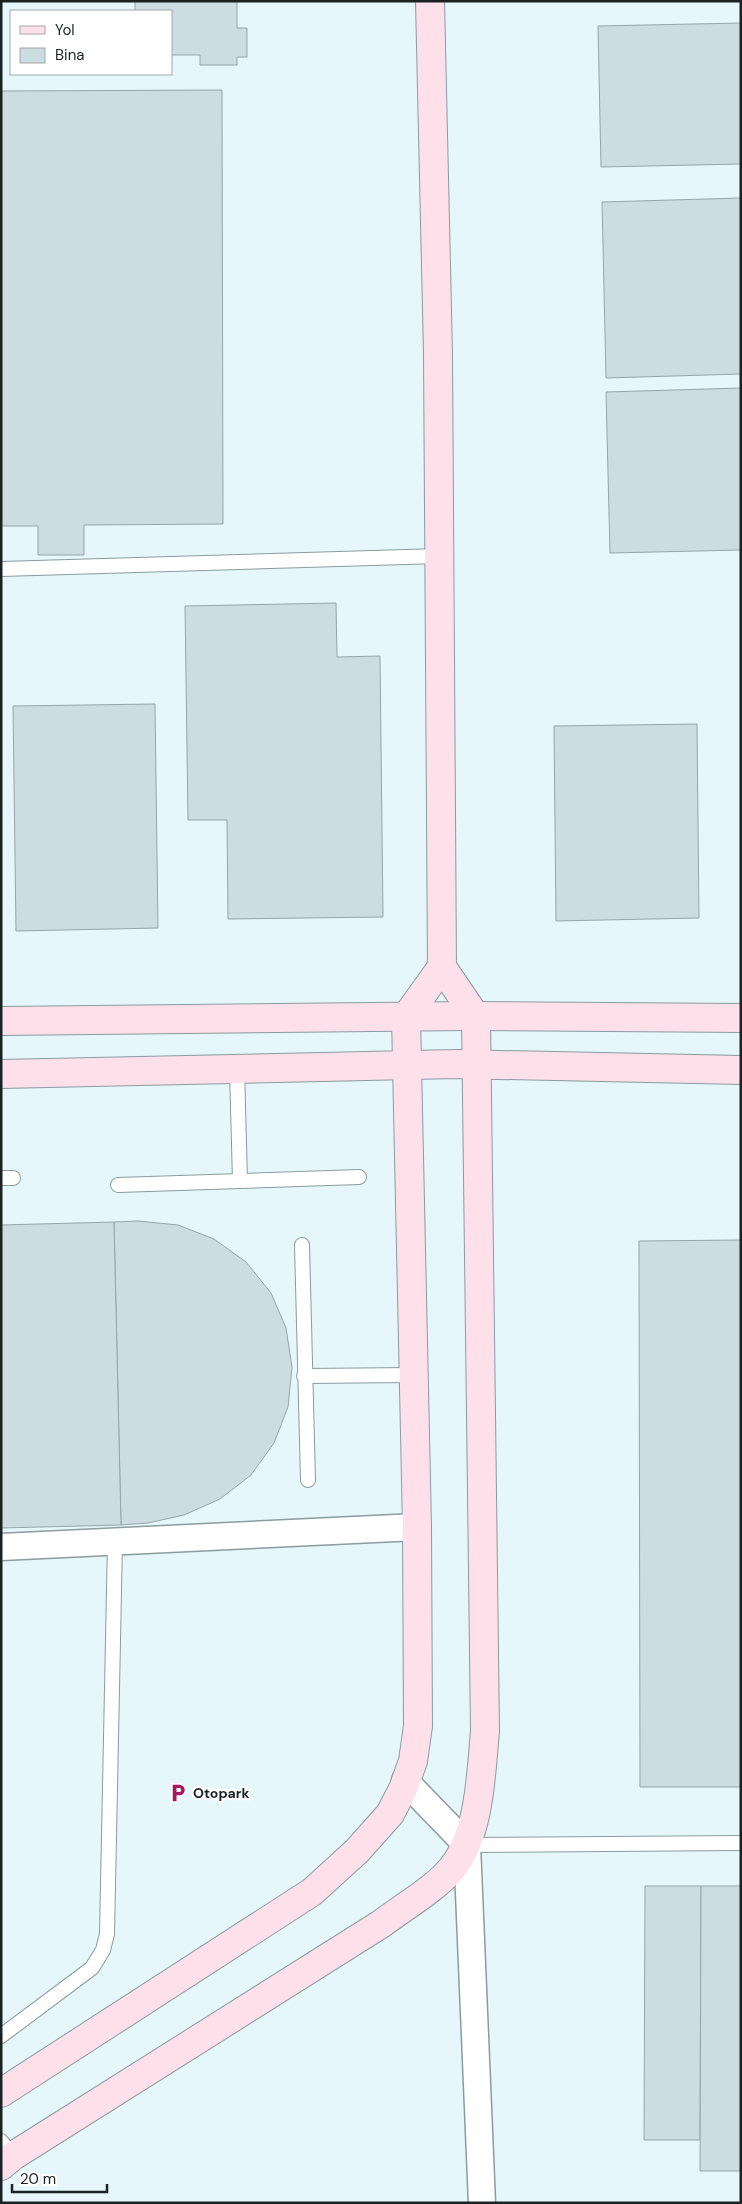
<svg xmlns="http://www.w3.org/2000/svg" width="742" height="2204" font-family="'DM Sans',sans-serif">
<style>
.building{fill:#ccdde2;stroke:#95a5aa}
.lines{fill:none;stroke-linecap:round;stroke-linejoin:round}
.lane-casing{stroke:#8b9ba0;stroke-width:16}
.street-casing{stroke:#8b9ba0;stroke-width:29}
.secondary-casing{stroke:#8b9ba0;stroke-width:30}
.lane{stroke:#fff;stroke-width:14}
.street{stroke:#fff;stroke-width:26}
.secondary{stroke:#fde0ea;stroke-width:28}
.labels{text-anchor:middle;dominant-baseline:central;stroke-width:4.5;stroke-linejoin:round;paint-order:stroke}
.poi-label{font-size:14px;font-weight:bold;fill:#1b2224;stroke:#fff;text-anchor:start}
</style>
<rect width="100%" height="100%" fill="#e5f7fb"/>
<g class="building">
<polygon points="135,1 237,1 237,28 247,28 247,57 237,57 237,65 200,65 200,55 172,55 171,65 171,11 135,11"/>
<polygon points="741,23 741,164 601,167 598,26"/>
<polygon points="222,90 223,524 84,525 84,555 38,555 38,526 1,526 1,91"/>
<polygon points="741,198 741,374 606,378 602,202"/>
<polygon points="741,388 741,550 610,553 606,392"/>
<polygon points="336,603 337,657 380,656 383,917 228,919 227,820 188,820 185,606"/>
<polygon points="155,704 158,928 16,931 13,706"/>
<polygon points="697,724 699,918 556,921 554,726"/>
<polygon points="138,1221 178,1225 214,1239 246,1262 271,1293 286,1328 292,1367 288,1407 274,1443 251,1475 220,1499 184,1515 148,1523 121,1525 114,1222"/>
<polygon points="114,1222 121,1525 1,1528 1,1225"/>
<polygon points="741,1240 741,1787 640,1787 639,1241"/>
<polygon points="645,1886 701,1886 700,2140 644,2140"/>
<polygon points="701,1886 741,1886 741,2171 700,2171"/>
</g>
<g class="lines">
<g class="lane-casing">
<g id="lane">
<polyline points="1,569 440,556"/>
<polyline points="237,1069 240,1181"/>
<polyline points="1,1178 13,1178"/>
<polyline points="118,1185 359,1177"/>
<polyline points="302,1245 308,1480"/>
<polyline points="304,1376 413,1375"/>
<polyline points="467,1845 741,1843"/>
<polyline points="1,2036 92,1968 103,1950 107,1934 115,1542"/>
<polyline points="1,2141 13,2156"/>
</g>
</g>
<g class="street-casing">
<g id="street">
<polyline points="1,1547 417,1527"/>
<polyline points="405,1781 467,1845 482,2203"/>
</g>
</g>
<g class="secondary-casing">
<g id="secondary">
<polyline points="1,1021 468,1016 741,1018"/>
<polyline points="1,1074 456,1064 741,1070"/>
<polyline points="1,2093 312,1892 357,1851 390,1814 403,1789 413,1761 418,1726 417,1527 406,1017 442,967"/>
<path d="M1 2166 13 2156 381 1924C402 1908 438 1887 453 1867 480 1832 481 1774 485 1731L476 1017 442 967 438 354 430 1"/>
</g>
</g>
<use href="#lane" class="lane"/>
<use href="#street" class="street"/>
<use href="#secondary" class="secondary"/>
</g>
<defs>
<g id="parking-bare" transform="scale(1.5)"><path d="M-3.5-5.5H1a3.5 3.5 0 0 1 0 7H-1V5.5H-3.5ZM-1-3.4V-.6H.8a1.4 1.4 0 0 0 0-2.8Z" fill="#a6195e" stroke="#fff" stroke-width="2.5" paint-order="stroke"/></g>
</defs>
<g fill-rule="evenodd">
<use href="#parking-bare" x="178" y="1793"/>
</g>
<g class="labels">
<g class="poi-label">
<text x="193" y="1793">Otopark</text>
</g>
</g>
<rect width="742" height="2204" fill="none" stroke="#1b2224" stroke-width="5"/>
<rect x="10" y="10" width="162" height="65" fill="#ffffff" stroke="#a4a7a7"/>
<rect x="20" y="26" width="25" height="8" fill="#fde0ea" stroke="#a4a7a7"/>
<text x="55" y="35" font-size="15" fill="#1b2224">Yol</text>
<rect x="20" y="48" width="25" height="15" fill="#ccdde2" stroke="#a4a7a7"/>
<text x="55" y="60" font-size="15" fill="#1b2224">Bina</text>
<path d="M12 2184v8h95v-8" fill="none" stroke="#1b2224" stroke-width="2.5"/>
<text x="20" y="2184" font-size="15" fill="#1b2224" stroke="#ffffff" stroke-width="4" paint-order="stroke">20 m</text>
</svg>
